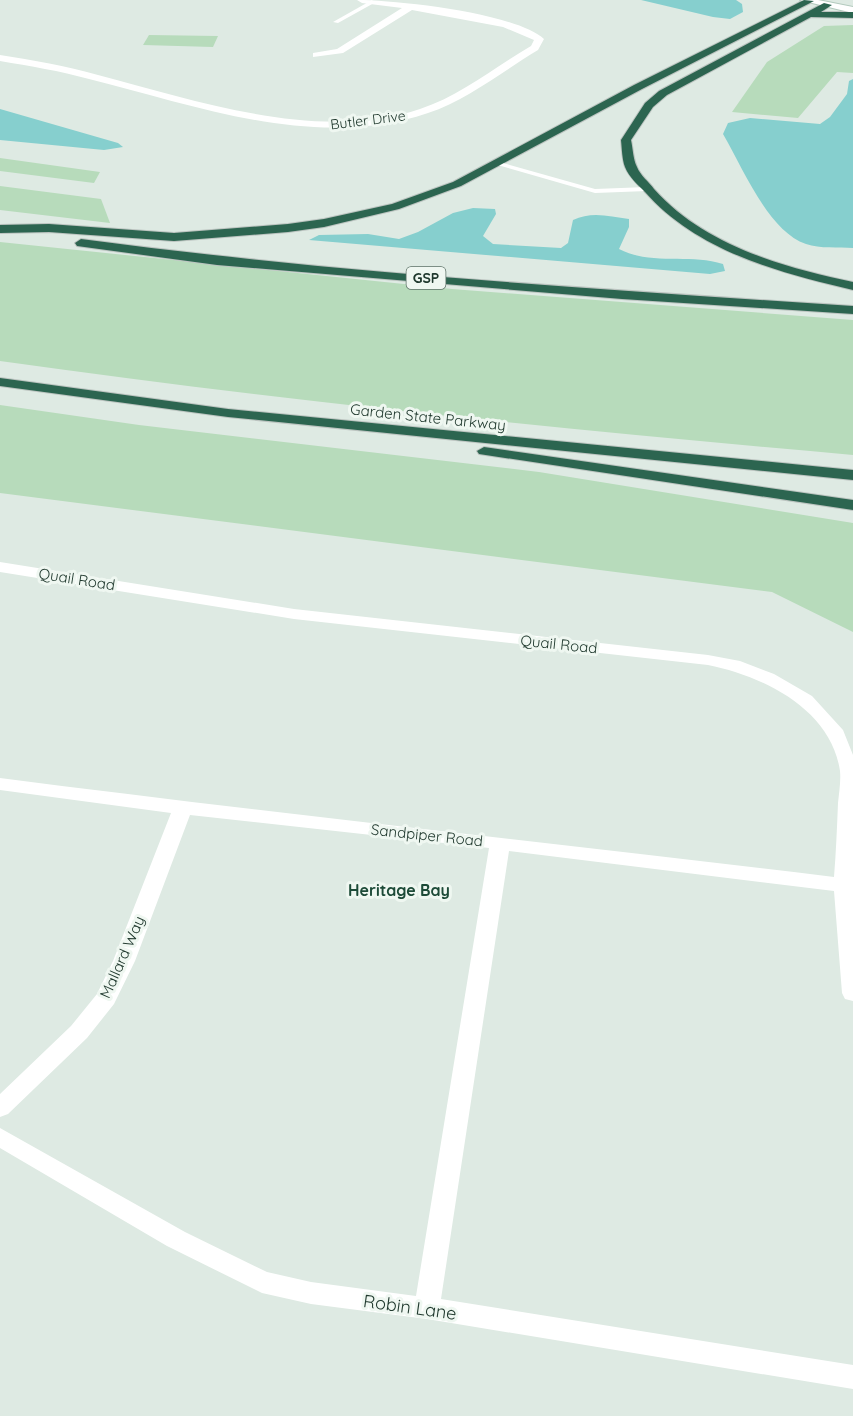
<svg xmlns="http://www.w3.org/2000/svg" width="853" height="1416" font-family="Quicksand,sans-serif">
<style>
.green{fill:#b7dbbb}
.water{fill:#86cfce}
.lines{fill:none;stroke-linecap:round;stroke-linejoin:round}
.secondary-casing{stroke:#b2c9bd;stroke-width:2}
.highway-casing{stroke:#bcc4c0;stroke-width:2}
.lane{fill:#fff;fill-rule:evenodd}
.street{fill:#fff;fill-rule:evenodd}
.secondary{fill:#fff;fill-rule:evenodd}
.highway{fill:#2c6550;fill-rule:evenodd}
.labels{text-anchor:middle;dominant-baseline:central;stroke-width:6;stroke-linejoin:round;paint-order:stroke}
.far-street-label{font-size:14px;fill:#20392e;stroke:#eff7f1}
.shield{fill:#eff7f1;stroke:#5e7268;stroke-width:1.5}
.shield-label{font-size:14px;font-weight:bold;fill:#20392e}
.street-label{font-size:15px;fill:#20392e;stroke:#eff7f1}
.neighbourhood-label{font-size:16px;font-weight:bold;fill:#1d4b38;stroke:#eff7f1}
.near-street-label{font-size:18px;fill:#20392e;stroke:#eff7f1}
</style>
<rect width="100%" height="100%" fill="#deeae3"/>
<g class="green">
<polygon points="853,25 853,73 837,72 798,118 732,112 767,62 824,26"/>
<polygon points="149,35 218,36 213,47 143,45"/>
<polygon points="0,158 100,172 94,183 0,171"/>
<polygon points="0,186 101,199 110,223 0,210"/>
<path d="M0 242 452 289 853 320V455C568 430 284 401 0 361Z"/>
<polygon points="0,405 139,425 539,472 853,523 853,632 772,592 0,493"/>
</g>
<g class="water">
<polygon points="641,0 736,0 742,4 743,12 730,19 713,17"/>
<path d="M853 79V248C839 247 820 249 806 244 768 231 743 168 723 134L728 123 750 118 820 124 830 117 847 94 849 81Z"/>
<polygon points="0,109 118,143 123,147 104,150 0,140"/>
<path d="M473 208 495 209 496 214 483 236 493 244 561 248 568 243 573 220C591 211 609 216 629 219V227L619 249C652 266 689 253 723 264L725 271 710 274 309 240 319 235 368 234 399 239 418 232 453 213Z"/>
</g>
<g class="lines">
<g class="secondary-casing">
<polygon id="secondary" points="800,0 818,0 853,7 853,13"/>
</g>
<g class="highway-casing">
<g id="highway">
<polygon points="804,0 814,1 642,89 461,186 399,209 324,227 288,232 174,241 49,232 0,233 0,225 49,224 174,233 288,224 324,219 392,204 453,182 634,85"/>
<path d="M824 3 832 5 821 12H853V18L811 17 667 95 653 107 631 140C633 149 633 159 637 167 640 175 649 182 654 189 704 245 782 267 853 282V290C779 273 697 251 645 192 638 185 629 177 625 167 622 159 622 149 621 140L645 103 659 91Z"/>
<path d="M81 239C337 273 595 289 853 306V314L622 299 217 265 77 246 75 243Z"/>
<polygon points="0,378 228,409 853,470 853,480 228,417 0,386"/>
<polygon points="484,447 853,500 853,510 479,454 477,451"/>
</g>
</g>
<g class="lane">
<polygon points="372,0 374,3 338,23 333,22"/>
<polygon points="496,161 595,189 647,187 650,189 647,191 595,193 494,164 494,162"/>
</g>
<g class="street">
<path d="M357 0C397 0 516 13 544 39L538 50C503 71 467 100 428 113 315 151 198 106 89 79 60 71 30 66 0 61V55C33 60 66 66 98 75 198 101 318 143 420 109 460 96 495 67 531 46L534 40 503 27 412 10 343 53 313 57V53L337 49 402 8 362 3Z"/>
<path d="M0 562 294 609 708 655 740 661 774 674 812 696 843 730 853 755V1001L845 999 842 993 834 891 509 851 441 1299 853 1365V1389L427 1319 311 1304 262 1293 167 1246 0 1148V1128L185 1232 267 1272 311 1282 416 1296 489 848 190 815 135 961 114 1004 87 1038 8 1114 0 1117V1094L71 1026 97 994 113 961 171 813 0 790V778C278 814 556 843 834 877 836 852 837 828 838 803 839 793 841 781 840 771 831 709 763 676 708 665L294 619 0 572Z"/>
</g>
<use href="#secondary" class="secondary"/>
<use href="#highway" class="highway"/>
</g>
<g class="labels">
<g class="far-street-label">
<text transform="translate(368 120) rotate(-7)">Butler Drive</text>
</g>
<rect class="shield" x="406.5" y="267" width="39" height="22" rx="4.5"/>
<g class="shield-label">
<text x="426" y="278">GSP</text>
</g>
<g class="street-label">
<text transform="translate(428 417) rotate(6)">Garden State Parkway</text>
<text transform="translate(77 579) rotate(9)">Quail Road</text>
<text transform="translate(559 644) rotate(6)">Quail Road</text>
<text transform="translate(427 835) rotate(6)">Sandpiper Road</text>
<text transform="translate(122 957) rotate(-66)">Mallard Way</text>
</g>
<g class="neighbourhood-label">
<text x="399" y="890">Heritage Bay</text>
</g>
<g class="near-street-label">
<text transform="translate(410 1307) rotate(8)">Robin Lane</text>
</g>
</g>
</svg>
